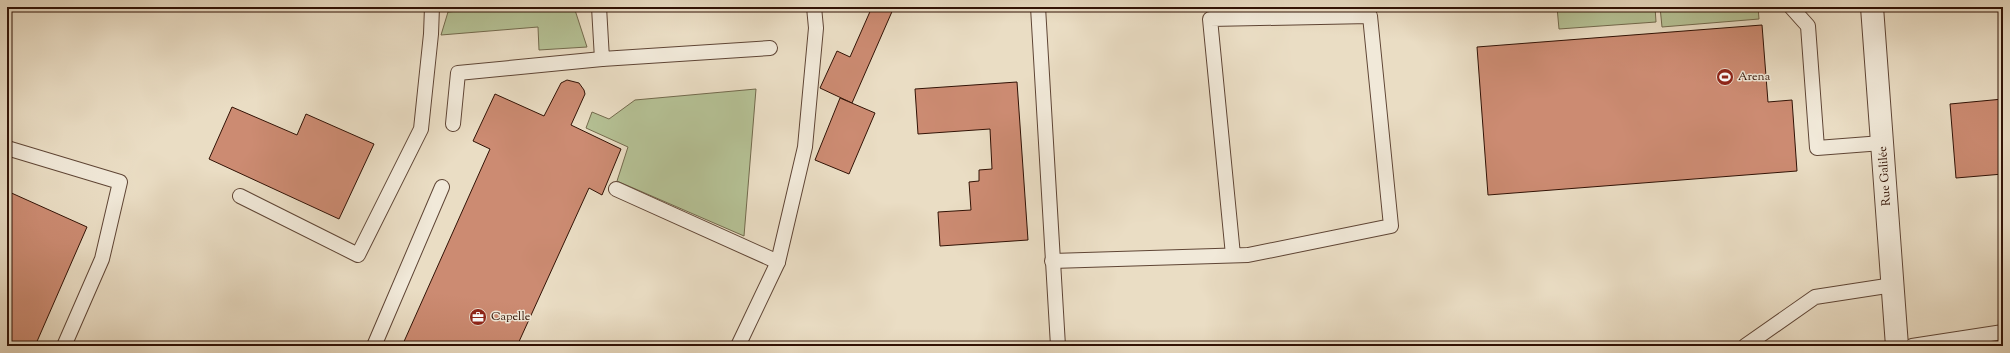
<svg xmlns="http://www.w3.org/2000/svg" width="2010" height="353" font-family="'Sorts Mill Goudy',serif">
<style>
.green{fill:#b5c195;stroke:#736a4d}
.building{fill:#cc8b72;stroke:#311205}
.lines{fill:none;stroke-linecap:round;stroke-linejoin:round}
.lane-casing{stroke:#5f4535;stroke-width:16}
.street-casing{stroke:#5f4535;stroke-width:24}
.lane{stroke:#f1e9d9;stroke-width:14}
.street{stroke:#f1e9d9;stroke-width:22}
.labels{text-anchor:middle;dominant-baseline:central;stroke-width:3;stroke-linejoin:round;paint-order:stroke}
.poi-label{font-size:12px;fill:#311205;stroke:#f1e9d9;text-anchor:start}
.street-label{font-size:12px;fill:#311205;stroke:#f1e9d9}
</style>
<rect width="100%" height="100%" fill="#eaddc4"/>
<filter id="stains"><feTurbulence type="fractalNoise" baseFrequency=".005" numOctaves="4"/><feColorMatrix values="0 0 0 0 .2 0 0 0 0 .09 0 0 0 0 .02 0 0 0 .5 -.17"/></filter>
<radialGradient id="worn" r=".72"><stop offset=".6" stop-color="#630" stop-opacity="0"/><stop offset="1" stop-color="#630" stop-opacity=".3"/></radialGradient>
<g class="green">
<polygon points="498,7 574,7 587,47 539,50 538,27 441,35 448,12"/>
<polygon points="1557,7 1655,7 1656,22 1559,29"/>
<polygon points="1660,7 1758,7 1759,19 1662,27"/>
<polygon points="756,89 744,236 617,181 628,147 586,128 592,112 609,119 635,100"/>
</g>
<g class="building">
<polygon points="872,7 894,7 852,103 820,88 837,51 850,57"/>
<polygon points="1762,25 1768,102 1792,100 1797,171 1488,195 1477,47"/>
<polygon points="567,80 579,83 584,90 585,94 571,125 621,149 602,195 589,188 517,346 402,346 490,149 473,141 495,94 544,116 561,83"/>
<polygon points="1017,82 1028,240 940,246 938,212 971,210 969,182 979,181 979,170 992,169 990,129 918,134 915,89"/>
<polygon points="840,98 875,113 849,174 815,160"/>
<polygon points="2003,99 2003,174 1956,178 1950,104"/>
<polygon points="232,107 297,135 306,114 374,144 339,219 209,159"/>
<polygon points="7,191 87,227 35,346 7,346"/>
</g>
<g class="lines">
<g class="lane-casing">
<g id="lane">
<polyline points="599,7 602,59 770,48"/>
<polyline points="1038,7 1058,346"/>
<polyline points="1791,7 1808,26 1817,148 1882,143"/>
<polyline points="453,124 458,73 602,59"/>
<polyline points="7,148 120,182 102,259 64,346"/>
<polyline points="616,189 778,262 805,147 816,28 814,7"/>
<polyline points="240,196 358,255 421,129 431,34 432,7"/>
<polyline points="1052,261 1248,255 1391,226 1370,16 1210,19 1233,255"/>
<polyline points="374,346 442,187"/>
<polyline points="738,346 778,262"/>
<polyline points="1745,346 1815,297 1893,285"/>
<polyline points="1912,346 2003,332"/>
</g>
</g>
<g class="street-casing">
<polyline id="street" points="1872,7 1897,346"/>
</g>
<use href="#lane" class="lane"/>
<use href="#street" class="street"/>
</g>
<defs>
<g id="stadium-disc" transform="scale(0.9)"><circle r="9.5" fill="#8f2418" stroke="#f1e9d9"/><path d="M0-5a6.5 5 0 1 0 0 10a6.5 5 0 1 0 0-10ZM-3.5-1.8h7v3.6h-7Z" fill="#fff"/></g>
<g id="office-disc" transform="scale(0.9)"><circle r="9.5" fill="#8f2418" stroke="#f1e9d9"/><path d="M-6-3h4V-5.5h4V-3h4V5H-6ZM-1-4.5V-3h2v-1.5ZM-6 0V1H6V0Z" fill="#fff"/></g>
</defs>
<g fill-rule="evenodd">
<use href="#stadium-disc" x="1725" y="77"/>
<use href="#office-disc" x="478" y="317"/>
</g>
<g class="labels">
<g class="poi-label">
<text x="1738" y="77">Arena</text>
<text x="491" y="317">Capelle</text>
</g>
<g class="street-label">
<text transform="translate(1885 176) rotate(-94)">Rue Galilée</text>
</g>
</g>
<rect width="2010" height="353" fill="none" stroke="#eaddc4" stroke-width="24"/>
<rect x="8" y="8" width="1994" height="337" fill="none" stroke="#311205" stroke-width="2"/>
<rect x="12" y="12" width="1986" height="329" fill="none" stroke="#311205"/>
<rect width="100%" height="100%" filter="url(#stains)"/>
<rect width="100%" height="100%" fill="url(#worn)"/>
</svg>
